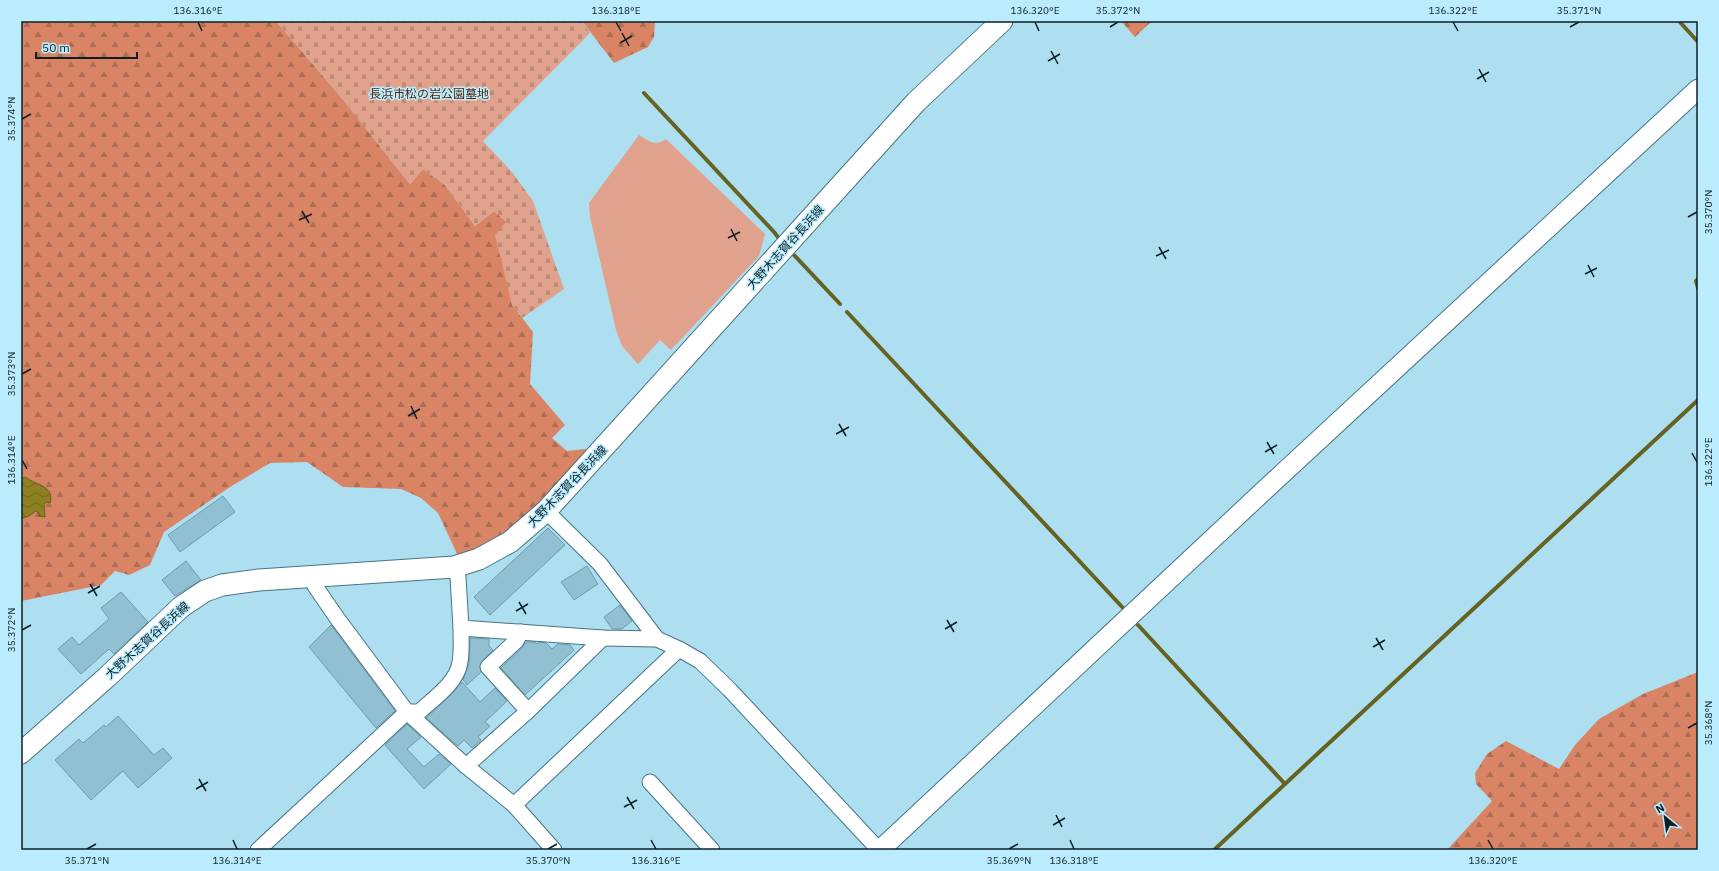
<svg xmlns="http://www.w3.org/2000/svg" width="1719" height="871" font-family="'IBM Plex Sans','Noto Sans JP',sans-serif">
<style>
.forest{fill:url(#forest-firs)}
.cemetery{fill:url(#cemetery-stones)}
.park{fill:#e0a28c}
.water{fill:url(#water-waves);stroke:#666322}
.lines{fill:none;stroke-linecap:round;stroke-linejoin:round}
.stream{stroke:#666322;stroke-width:4}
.building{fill:#90c0d1;stroke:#6d9cad}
.minor-casing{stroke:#467484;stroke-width:17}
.tertiary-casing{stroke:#467484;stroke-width:21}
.secondary-casing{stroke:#467484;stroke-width:23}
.minor{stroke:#fff;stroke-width:15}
.tertiary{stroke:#fff;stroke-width:19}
.secondary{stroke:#fff;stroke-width:21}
.ticks{fill:none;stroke:#0b1f25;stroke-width:1.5}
.labels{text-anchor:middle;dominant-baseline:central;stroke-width:3;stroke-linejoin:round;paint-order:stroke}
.park-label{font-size:12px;fill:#541f08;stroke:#baecfe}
.street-label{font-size:12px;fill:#0b1f25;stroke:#baecfe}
.neatline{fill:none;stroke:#0b1f25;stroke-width:1.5}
.ticks-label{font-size:10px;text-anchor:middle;fill:#0b1f25}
</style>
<defs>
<pattern id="forest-firs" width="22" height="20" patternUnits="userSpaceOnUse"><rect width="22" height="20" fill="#d98565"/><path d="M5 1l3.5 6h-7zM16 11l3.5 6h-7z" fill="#ae6c53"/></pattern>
<pattern id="cemetery-stones" width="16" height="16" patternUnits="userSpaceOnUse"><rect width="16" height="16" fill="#e0a28c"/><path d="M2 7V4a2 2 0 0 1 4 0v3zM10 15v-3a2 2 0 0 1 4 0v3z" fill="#bf8b79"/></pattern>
<pattern id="water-waves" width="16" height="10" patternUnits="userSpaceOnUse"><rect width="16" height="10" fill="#8d8020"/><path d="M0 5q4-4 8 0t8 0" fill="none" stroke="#71681c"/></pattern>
</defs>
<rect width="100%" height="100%" fill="#aedff0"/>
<g class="forest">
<polygon points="21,21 276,21 340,96 410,184 423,169 445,185 475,226 494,211 507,222 512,305 533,332 530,384 565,425 552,438 567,451 585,449 588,453 562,483 513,527 459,558 438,513 421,498 401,489 343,487 307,462 270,463 230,487 164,532 150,565 129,575 115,571 101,585 21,601"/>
<polygon points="582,21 655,21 654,37 648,47 614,63"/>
<polygon points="1121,21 1152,21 1135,37"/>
<polygon points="1698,672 1698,850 1447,850 1492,801 1476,784 1475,773 1487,754 1506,741 1559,769 1575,745 1599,719 1643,694"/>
</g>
<polygon class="cemetery" points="276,21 582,21 590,33 483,141 512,172 533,201 564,289 522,318 512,305 495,235 506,222 494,211 475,226 445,185 423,169 410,184 340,96"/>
<path class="park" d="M639 135C649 141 655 147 666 139L765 234 759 256 671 350 660 340 638 364 622 346 616 330 590 217 589 203Z"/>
<path class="water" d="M25 477C36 485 55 486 50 503L47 502 44 504 45 517 39 516V513L36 511 29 516 21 519V479Z"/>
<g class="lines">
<g class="stream">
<polyline points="1679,21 1698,42"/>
<polyline points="644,93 774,232 781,241"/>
<polyline points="794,255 840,304"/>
<polyline points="1698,279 1696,281 1698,288"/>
<polyline points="847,312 1124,609"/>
<polyline points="1138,625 1285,784"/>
<polyline points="1214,850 1698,400"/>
</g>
</g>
<g class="building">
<polygon points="223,496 235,512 180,552 168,535"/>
<polygon points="548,528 565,545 490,615 474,597"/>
<polygon points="186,561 201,580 175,596 162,580"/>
<polygon points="587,566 598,584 574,600 561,582"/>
<polygon points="121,592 148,622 114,654 109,649 81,674 58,649 72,637 79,645 109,619 101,608"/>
<polygon points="620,605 632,621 622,629 612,629 604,617"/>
<polygon points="331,625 395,711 376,728 309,647"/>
<polygon points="470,638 489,639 489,646 493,650 480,664 481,672 467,685 463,680 469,663"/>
<polygon points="526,642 535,642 537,644 539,642 546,643 552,649 558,644 570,645 574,650 525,695 501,668 522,648"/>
<polygon points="462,682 480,702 495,688 507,701 485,722 490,726 478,737 481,740 472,748 464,740 458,746 426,718 450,696"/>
<polygon points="118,716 154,755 163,748 172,758 138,788 123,771 91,800 55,760 79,739 83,743 104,725 106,727"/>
<polygon points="407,724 421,737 407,749 424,767 439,754 451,764 424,789 385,745"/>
</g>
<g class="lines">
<g class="minor-casing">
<g id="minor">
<polyline points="546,511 600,564 657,639"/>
<polyline points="454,567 458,577 461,628 603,638 657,639 679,649 700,661 729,689 879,850"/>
<polyline points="312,577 315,586 337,618 407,712 466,766 514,805 554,850"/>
<polyline points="521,632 516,641 488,667 528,711"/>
<polyline points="466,766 528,711 603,638"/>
<polyline points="650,782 712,850"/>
<polyline points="514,805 679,649"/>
<path d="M258 850 407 712H419C434 698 457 683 460 662 462 651 461 639 461 628"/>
</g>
</g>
<g class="tertiary-casing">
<polyline id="tertiary" points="880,850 1270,485 1698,89"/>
</g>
<g class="secondary-casing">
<polyline id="secondary" points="21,753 107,677 181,607 205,591 222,585 259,580 454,567 479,559 510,542 546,511 916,102 1002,21"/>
</g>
<use href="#minor" class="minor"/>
<use href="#tertiary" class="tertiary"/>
<use href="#secondary" class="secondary"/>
</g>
<path class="ticks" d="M198 22 202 31M616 22 621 31M1035 22 1039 31M1453 22 1458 31M1110 27 1118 22M1570 27 1579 22M622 33 629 46M620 43 632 36M1051 51 1058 64M1048 61 1060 54M1479 69 1486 82M1477 79 1489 72M22 119 31 114M302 211 309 223M1688 217 1697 212M299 220 312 214M731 229 737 241M728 238 740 232M1159 247 1166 259M1156 256 1169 250M1588 265 1594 277M1585 274 1597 268M22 374 31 369M411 406 417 419M408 416 420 409M839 424 846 436M836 434 849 427M1267 442 1274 454M1265 452 1277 445M1692 453 1697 462M22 460 27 469M90 584 97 596M88 593 100 586M519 602 526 614M516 611 528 604M947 620 954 632M945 629 957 622M22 630 31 625M1376 638 1383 650M1373 647 1385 640M1688 728 1697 723M199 779 206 791M196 789 208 782M627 797 634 809M624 807 637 800M1056 815 1062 827M1053 825 1065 818M233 840 237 849M651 840 656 849M1070 840 1074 849M1488 840 1493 849M87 849 96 844M548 849 557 844M1009 849 1018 844"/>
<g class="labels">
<g class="park-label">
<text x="429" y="93">長浜市松の岩公園墓地</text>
</g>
<g class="street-label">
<text transform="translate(785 247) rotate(-48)">大野木志賀谷長浜線</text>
<text transform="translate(567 486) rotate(-46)">大野木志賀谷長浜線</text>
<text transform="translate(147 640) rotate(-42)">大野木志賀谷長浜線</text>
</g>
</g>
<rect width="1719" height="871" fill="none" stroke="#baecfe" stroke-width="44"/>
<g transform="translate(1665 817) rotate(331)" stroke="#baecfe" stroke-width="3" paint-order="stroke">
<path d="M0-3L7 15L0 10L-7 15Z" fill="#0b1f25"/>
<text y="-6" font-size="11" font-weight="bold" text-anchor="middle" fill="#0b1f25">N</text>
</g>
<path d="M36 52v6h101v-6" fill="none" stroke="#0b1f25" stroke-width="2"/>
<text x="42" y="52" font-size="12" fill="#0b1f25" stroke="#baecfe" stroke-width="3" paint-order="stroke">50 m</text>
<rect x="22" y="22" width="1675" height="827" class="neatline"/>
<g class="ticks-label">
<text x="198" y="14">136.316°E</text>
<text x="616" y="14">136.318°E</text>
<text x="1035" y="14">136.320°E</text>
<text x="1118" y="14">35.372°N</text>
<text x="1453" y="14">136.322°E</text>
<text x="1579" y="14">35.371°N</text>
<text transform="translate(11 119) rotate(-90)" y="4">35.374°N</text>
<text transform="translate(1708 212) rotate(-90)" y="4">35.370°N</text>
<text transform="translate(11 374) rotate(-90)" y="4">35.373°N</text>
<text transform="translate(11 460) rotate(-90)" y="4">136.314°E</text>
<text transform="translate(1708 462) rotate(-90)" y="4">136.322°E</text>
<text transform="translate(11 630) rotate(-90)" y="4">35.372°N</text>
<text transform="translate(1708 723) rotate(-90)" y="4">35.368°N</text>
<text x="87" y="864">35.371°N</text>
<text x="237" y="864">136.314°E</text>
<text x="548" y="864">35.370°N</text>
<text x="656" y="864">136.316°E</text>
<text x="1009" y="864">35.369°N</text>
<text x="1074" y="864">136.318°E</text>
<text x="1493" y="864">136.320°E</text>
</g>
</svg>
